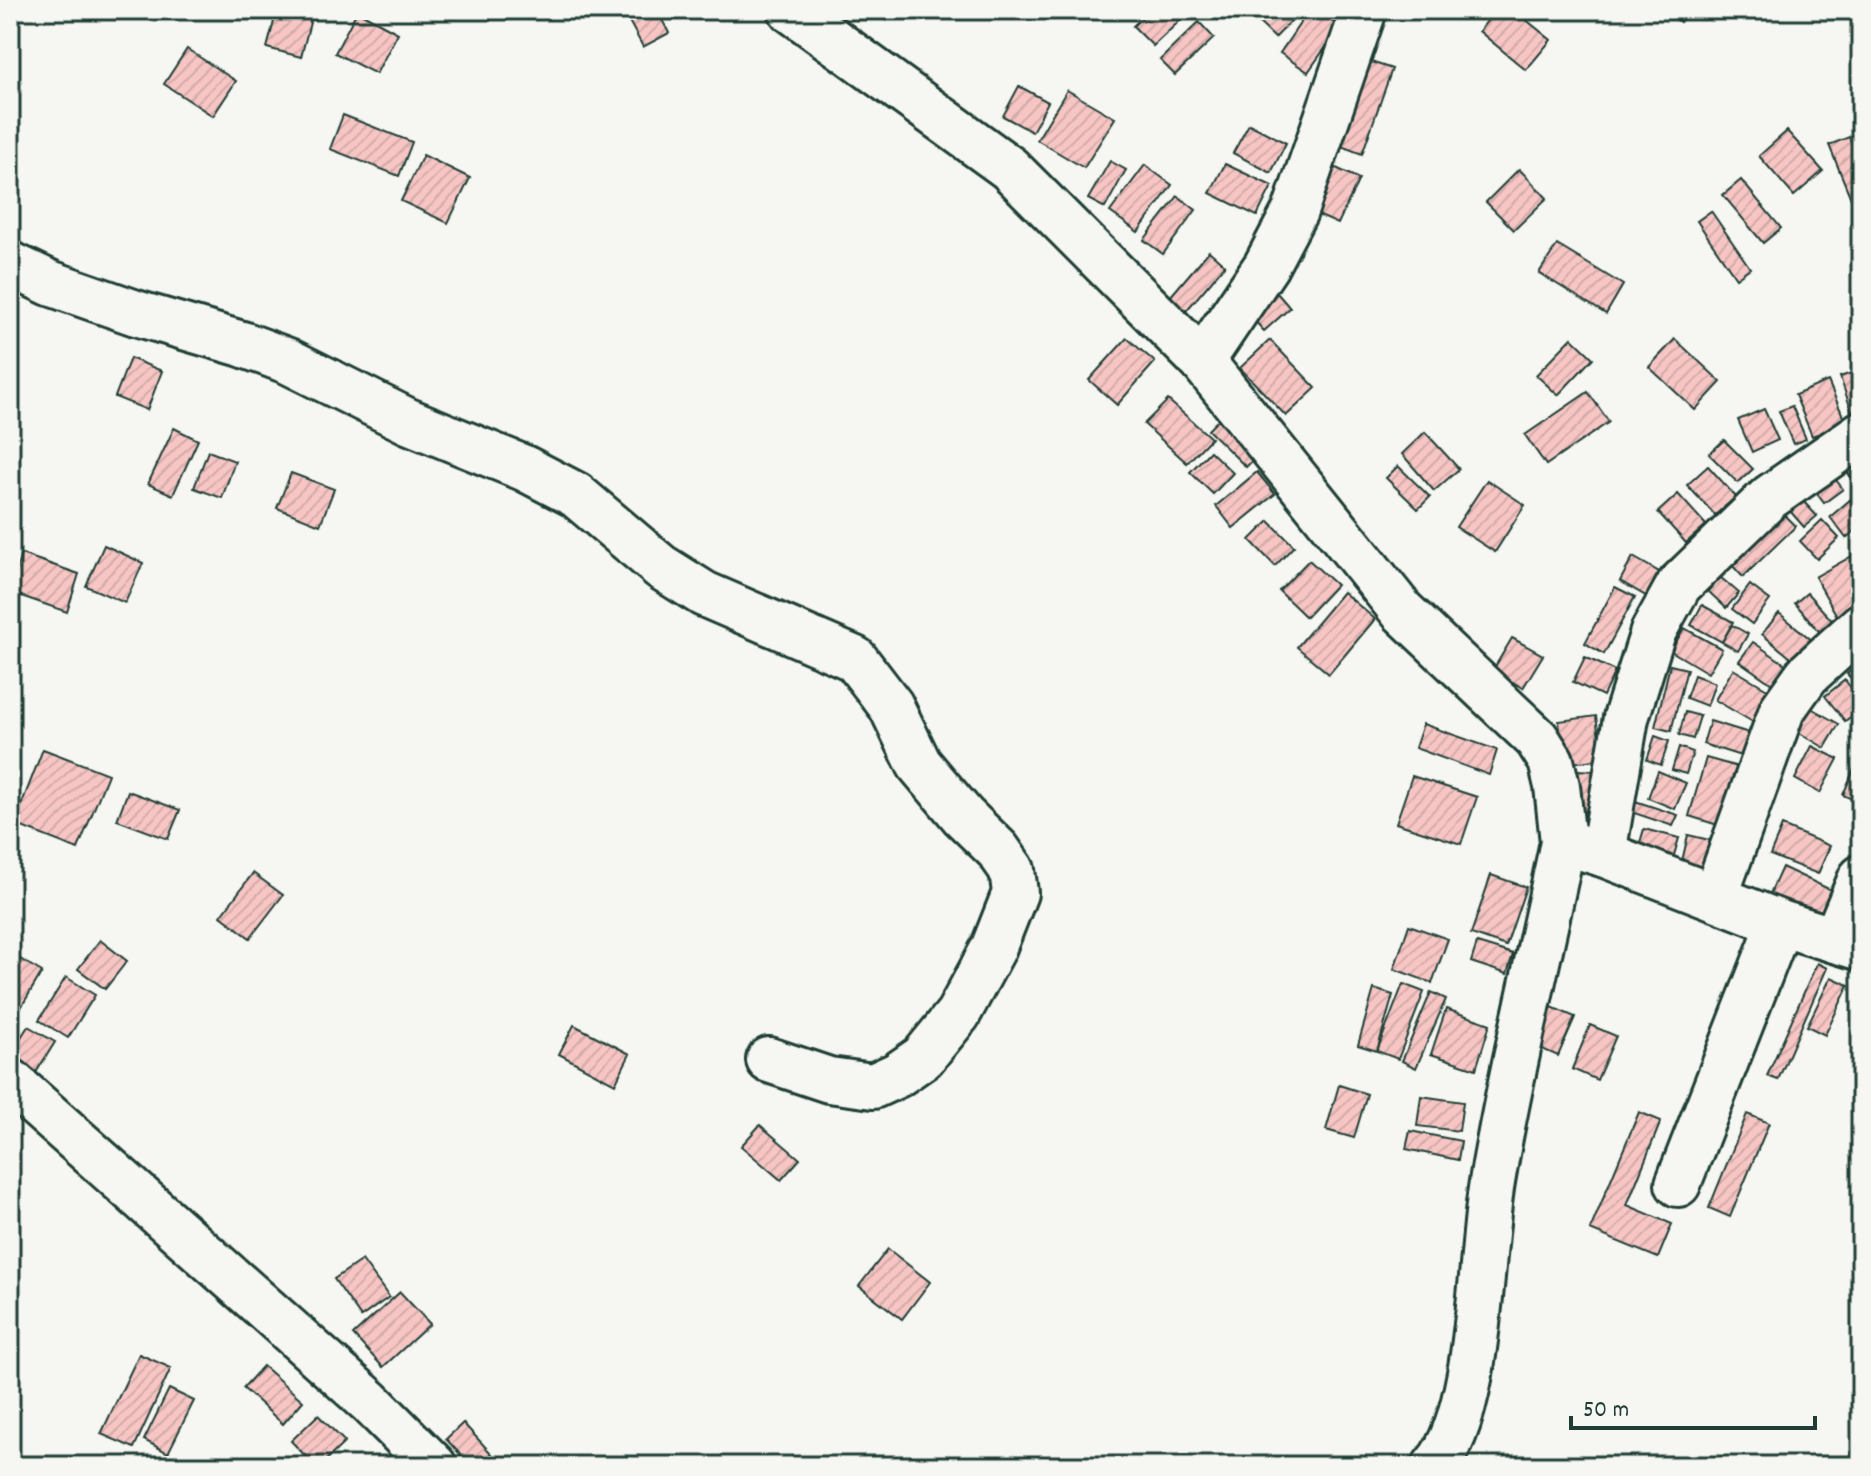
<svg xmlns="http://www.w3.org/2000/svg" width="1871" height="1476" font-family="Dekko,sans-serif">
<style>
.building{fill:url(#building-hatch);stroke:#1f3d34;stroke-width:2}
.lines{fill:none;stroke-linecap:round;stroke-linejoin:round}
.minor-casing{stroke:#1f3d34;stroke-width:50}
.minor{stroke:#f6f6f2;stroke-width:44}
</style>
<defs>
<pattern id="building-hatch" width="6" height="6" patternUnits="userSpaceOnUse" patternTransform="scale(2)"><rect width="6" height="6" fill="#f7c6c4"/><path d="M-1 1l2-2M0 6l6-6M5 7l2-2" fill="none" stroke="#d3aba9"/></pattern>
</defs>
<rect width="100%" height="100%" fill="#f6f6f2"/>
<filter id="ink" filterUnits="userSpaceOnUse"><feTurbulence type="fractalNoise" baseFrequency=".0125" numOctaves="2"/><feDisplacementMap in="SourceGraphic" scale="16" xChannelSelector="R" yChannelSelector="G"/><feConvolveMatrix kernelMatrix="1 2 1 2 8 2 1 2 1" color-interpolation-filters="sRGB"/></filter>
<g filter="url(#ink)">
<g class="building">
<polygon points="277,10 313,11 301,57 267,48"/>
<polygon points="623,10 657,10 669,33 643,47"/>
<polygon points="1150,10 1190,10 1190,11 1153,46 1133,26"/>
<polygon points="1260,10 1286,10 1294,18 1275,38 1253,17"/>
<polygon points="1309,10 1315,10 1340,27 1308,72 1280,53"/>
<polygon points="1496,10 1514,10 1551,40 1526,70 1479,31"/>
<polygon points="1663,10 1689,10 1680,22"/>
<polygon points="357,11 398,33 376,74 335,53"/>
<polygon points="1199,22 1214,38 1175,75 1160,60"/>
<polygon points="187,49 236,81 213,116 164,84"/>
<polygon points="1371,62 1392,69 1362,154 1341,146"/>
<polygon points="1019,86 1048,102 1032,132 1003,116"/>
<polygon points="1067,90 1115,118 1084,168 1037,140"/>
<polygon points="343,115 412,142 399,176 330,149"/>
<polygon points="1249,124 1286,143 1271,173 1233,153"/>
<polygon points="1787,131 1823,171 1794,196 1759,156"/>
<polygon points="1849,137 1861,168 1861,203 1854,206 1829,145"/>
<polygon points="423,155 470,178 448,223 401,201"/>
<polygon points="1110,161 1126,170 1105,208 1088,199"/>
<polygon points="1225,164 1272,186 1257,216 1210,193"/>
<polygon points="1145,165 1172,185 1138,232 1110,212"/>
<polygon points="1332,166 1359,179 1338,224 1311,212"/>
<polygon points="1519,169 1547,198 1514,230 1486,202"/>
<polygon points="1741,180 1781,228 1763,243 1723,195"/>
<polygon points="1178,196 1196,210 1163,254 1144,240"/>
<polygon points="1711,211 1750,268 1736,278 1697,221"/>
<polygon points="1557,245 1623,285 1606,314 1539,273"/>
<polygon points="1209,251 1225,265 1186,311 1170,297"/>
<polygon points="1271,286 1290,308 1264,331 1244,309"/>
<polygon points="1127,338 1155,362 1117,405 1089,380"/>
<polygon points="1572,338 1593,358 1558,395 1536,375"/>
<polygon points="1675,339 1721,382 1695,410 1649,367"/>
<polygon points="1270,340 1316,388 1286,416 1240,368"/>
<polygon points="130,358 162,371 147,410 115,397"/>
<polygon points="1861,370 1861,412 1853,415 1840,377"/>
<polygon points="1828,381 1846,423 1812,436 1795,395"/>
<polygon points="1588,392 1609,422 1546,465 1525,435"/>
<polygon points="1168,400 1211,438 1187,463 1144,424"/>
<polygon points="1792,406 1806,439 1793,444 1779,411"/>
<polygon points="1764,409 1778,440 1752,452 1738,420"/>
<polygon points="1222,416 1260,453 1246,467 1208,430"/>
<polygon points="174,428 198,440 173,495 148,484"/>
<polygon points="1425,432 1459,469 1434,491 1402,454"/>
<polygon points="1724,440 1753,469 1738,483 1709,454"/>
<polygon points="208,451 235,461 222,498 194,488"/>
<polygon points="1210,451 1233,473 1213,494 1190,472"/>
<polygon points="1861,454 1861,493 1843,465"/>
<polygon points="1398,466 1430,497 1418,509 1386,478"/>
<polygon points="1708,466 1736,497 1715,515 1687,485"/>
<polygon points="1829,471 1843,489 1824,503 1811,486"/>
<polygon points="1257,472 1275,494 1233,528 1216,506"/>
<polygon points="291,473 334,489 320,525 277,508"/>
<polygon points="1487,480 1525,505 1495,552 1456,527"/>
<polygon points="1678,494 1706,525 1686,543 1658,512"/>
<polygon points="1851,499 1861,510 1861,526 1846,538 1830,517"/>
<polygon points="1802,500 1817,516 1804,527 1790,511"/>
<polygon points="1782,512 1796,526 1743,577 1730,563"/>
<polygon points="1822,520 1839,538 1817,559 1800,541"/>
<polygon points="1269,521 1294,546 1275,566 1250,540"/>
<polygon points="104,545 143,563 125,603 86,586"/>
<polygon points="1861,551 1861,602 1837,616 1815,577"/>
<polygon points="21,554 79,574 67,612 10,592"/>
<polygon points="1633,557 1659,572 1646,596 1620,581"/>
<polygon points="1309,560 1336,585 1306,617 1279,591"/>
<polygon points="1720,577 1739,593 1726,608 1708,591"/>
<polygon points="1750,585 1770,600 1752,624 1732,609"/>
<polygon points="1615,587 1635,597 1604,654 1585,643"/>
<polygon points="1343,592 1375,619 1329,674 1297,647"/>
<polygon points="1807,593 1836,625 1823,636 1795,603"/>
<polygon points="1702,605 1733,622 1722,642 1691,625"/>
<polygon points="1779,613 1814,642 1797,663 1762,634"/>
<polygon points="1732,625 1748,634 1738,651 1722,642"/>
<polygon points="1684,628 1722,649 1708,673 1671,651"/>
<polygon points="1512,638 1543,655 1523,688 1493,670"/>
<polygon points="1753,642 1788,666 1775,686 1739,661"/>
<polygon points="1585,657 1615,671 1603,696 1573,682"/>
<polygon points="1861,662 1861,689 1847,674"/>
<polygon points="1670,665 1687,669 1671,731 1655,727"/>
<polygon points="1733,669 1776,694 1758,725 1715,700"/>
<polygon points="1694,675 1715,683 1707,706 1686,698"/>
<polygon points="1845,680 1861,701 1861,709 1845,721 1825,696"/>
<polygon points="1811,708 1839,724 1825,748 1798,732"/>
<polygon points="1685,712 1700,716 1693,739 1679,735"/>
<polygon points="1596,716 1602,759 1564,764 1559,721"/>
<polygon points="1710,721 1749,733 1741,756 1703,744"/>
<polygon points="1423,724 1497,750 1489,775 1415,748"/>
<polygon points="1655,736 1669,741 1661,765 1647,760"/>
<polygon points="1812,746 1838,759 1820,793 1795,779"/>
<polygon points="1679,747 1693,752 1686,774 1672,770"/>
<polygon points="43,749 108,774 78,849 14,824"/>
<polygon points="1706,758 1738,767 1721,826 1689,816"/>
<polygon points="1857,762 1861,763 1861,803 1843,795"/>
<polygon points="1576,770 1598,771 1594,835 1573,834"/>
<polygon points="1658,771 1686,783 1675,809 1648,798"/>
<polygon points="1412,776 1477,797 1461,844 1396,823"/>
<polygon points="128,791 180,810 168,839 117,820"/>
<polygon points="1635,801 1678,815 1673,826 1631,812"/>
<polygon points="1782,826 1830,846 1818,874 1770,855"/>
<polygon points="1644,829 1679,838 1672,862 1637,853"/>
<polygon points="1688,835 1718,842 1711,872 1681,866"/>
<polygon points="1782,867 1833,891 1818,924 1767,900"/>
<polygon points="253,873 283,895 250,938 221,916"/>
<polygon points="1491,875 1526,887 1506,946 1471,934"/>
<polygon points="1409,925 1448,939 1432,983 1394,969"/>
<polygon points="100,940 127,961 105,989 78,969"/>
<polygon points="1477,943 1513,954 1507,974 1471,962"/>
<polygon points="10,953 42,972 10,1026"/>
<polygon points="1817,963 1827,968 1778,1080 1767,1076"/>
<polygon points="66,977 95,995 68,1038 39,1020"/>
<polygon points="1831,977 1849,985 1825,1035 1807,1026"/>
<polygon points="1403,984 1424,992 1398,1059 1377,1051"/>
<polygon points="1374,989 1393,995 1377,1051 1358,1045"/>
<polygon points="1431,992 1446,999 1416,1068 1402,1061"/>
<polygon points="1540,1002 1575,1017 1558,1056 1524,1041"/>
<polygon points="1446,1009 1490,1024 1476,1069 1431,1054"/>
<polygon points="574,1025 630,1054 615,1084 559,1054"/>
<polygon points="1590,1025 1616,1036 1597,1080 1572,1069"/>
<polygon points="28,1026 55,1042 32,1079 10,1065 10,1055"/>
<polygon points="1339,1085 1367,1094 1354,1138 1326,1130"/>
<polygon points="1421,1096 1463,1102 1459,1131 1417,1126"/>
<polygon points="1639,1112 1661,1121 1627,1205 1672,1224 1658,1258 1590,1230"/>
<polygon points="1747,1114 1769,1123 1730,1217 1709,1208"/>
<polygon points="760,1125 800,1159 781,1180 741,1146"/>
<polygon points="1410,1131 1461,1141 1458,1160 1406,1149"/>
<polygon points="888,1249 930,1282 902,1319 859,1286"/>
<polygon points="362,1260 389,1297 361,1317 334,1279"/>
<polygon points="400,1292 430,1324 383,1367 353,1335"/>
<polygon points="139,1354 171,1368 134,1448 101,1434"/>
<polygon points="263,1366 303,1401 283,1424 243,1388"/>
<polygon points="169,1389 194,1401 168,1453 144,1440"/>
<polygon points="318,1415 345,1442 320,1466 315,1466 291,1441"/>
<polygon points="463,1423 503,1466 471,1466 446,1439"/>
</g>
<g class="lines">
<g class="minor-casing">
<g id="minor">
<path d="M791 10 1009 168 1202 361 1402 611 1537 739 1551 761 1557 786 1563 842C1540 955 1511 1068 1492 1182 1480 1253 1481 1416 1435 1466"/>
<polyline points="10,264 50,283 136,313 242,344 288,361 408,421 524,468 576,495 661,567 704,594 855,659 891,706 919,764 963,816 998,850 1012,870 1015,893 993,949 958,1014 923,1057 897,1075 873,1086 829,1080 769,1060"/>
<polyline points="1202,361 1266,266 1295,211 1364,10"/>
<polyline points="1573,845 1603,854 1780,923 1861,948"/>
<polyline points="1603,854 1626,718 1653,632 1679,585 1770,497 1861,434"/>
<polyline points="1715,897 1782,710 1807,675 1861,626"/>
<polyline points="1835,940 1861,878"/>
<polyline points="10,1081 370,1402 434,1466"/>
<polyline points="1678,1184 1780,923"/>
</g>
</g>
<use href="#minor" class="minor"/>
</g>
</g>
<rect width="1871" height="1476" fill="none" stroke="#f6f6f2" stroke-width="40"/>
<rect x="20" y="20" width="1831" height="1436" fill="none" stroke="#1f3d34" stroke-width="3" filter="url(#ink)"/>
<path d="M1571 1416v12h244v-12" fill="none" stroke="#1f3d34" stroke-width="4"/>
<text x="1583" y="1416" font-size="24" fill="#1f3d34" stroke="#f6f6f2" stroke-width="6" paint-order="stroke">50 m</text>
</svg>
